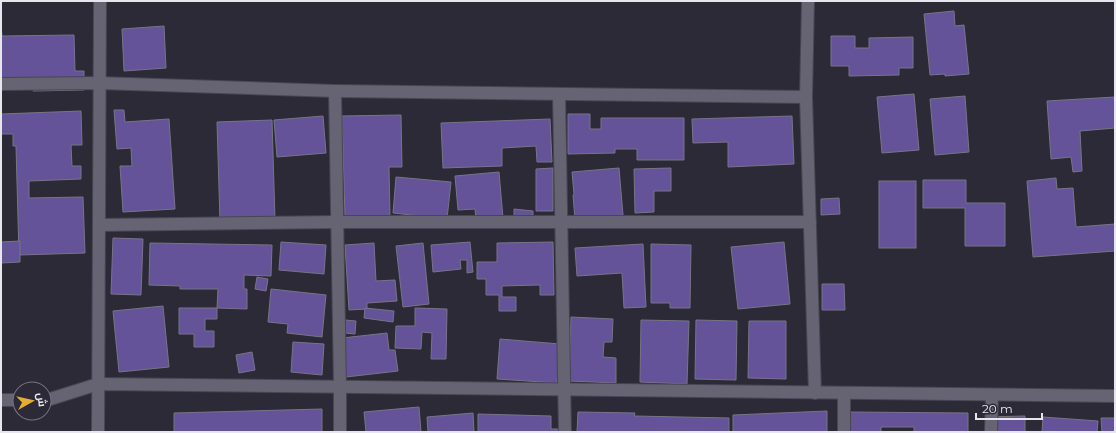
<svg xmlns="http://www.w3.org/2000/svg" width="1116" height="433" font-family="Montserrat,Cairo,sans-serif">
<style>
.building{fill:#645399;stroke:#777585}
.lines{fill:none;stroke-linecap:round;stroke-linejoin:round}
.street-casing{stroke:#474651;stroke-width:14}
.secondary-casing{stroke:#474651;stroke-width:14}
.street{stroke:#666373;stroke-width:12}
.secondary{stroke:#666373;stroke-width:12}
</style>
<rect width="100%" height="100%" fill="#2d2a38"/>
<g class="building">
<polygon points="954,11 955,26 964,25 969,74 945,76 945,74 930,75 924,14"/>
<polygon points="1,26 2,36 74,35 75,71 84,71 84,90 33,91 33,78 1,79"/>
<polygon points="164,26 166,68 124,71 122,29"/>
<polygon points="831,36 855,36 855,48 869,48 869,38 913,37 913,68 899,68 899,75 849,76 849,66 831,66"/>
<polygon points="914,94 919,150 882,153 877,97"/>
<polygon points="965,96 969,152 935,155 930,99"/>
<polygon points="1115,97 1115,128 1080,131 1082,171 1073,172 1071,157 1051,159 1047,101"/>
<polygon points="114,110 124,110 125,122 169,119 175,209 123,212 120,166 132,166 131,148 117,149"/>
<polygon points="81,111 82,145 71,145 72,166 81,166 81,179 29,181 29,198 83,197 85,253 19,255 16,146 13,146 13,134 1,134 1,114"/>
<polygon points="568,114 590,114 590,129 601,129 601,118 684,118 684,160 637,160 637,149 615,149 615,153 568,154"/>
<polygon points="401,115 402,167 389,167 390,216 345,217 342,116"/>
<polygon points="323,116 326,153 277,157 274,120"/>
<polygon points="792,116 794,164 728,167 728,142 693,143 692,119"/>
<polygon points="550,119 552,162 537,162 536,146 502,148 502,166 443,168 441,123"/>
<polygon points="272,120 275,220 220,222 217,122"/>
<polygon points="553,168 553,211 536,211 536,169"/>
<polygon points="619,168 623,215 575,220 573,195 574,194 572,172"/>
<polygon points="671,168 671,191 654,191 654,212 635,213 634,169"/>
<polygon points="499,172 503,218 476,220 475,209 458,210 455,176"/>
<polygon points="396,177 451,182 447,219 393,213"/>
<polygon points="1056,178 1057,189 1073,188 1076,227 1115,224 1115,251 1033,257 1027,181"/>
<polygon points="923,180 966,180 966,203 1005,203 1005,246 965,246 965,208 923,208"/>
<rect x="879" y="181" width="37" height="67"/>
<polygon points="839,198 840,214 821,215 821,199"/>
<polygon points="514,209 533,211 533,222 514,220"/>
<polygon points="113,238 143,239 141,295 111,294"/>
<polygon points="20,241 20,262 1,263 1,242"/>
<polygon points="281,242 326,245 324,274 279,270"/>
<polygon points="470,242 473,272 467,273 467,260 460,260 461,269 433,272 431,245"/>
<polygon points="553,242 554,295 540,295 540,285 502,286 502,297 516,297 516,311 499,311 499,295 486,295 486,279 477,279 477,262 497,262 497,243"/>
<polygon points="784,242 790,304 738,309 731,247"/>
<polygon points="150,243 272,245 271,276 244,275 244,289 247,289 247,309 217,308 218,289 180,289 180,286 149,285"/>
<polygon points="374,243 376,281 395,280 397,301 367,303 367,309 349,310 345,245"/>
<polygon points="423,243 429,304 403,307 396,246"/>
<polygon points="643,244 646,307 624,308 622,273 577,276 575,248"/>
<polygon points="651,244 691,245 690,308 670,308 670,303 651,303"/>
<polygon points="257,277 268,279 266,291 255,289"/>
<polygon points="822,284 844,284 845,310 822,310"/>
<polygon points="271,289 326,295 322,337 287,333 288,324 268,322"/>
<polygon points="163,306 169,367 119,372 113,311"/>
<polygon points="179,308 217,308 217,319 205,319 205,331 214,331 214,347 194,347 194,334 179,334"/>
<polygon points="365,308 394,311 393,322 364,318"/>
<polygon points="415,308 447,309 446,359 431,359 432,333 422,332 421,349 395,348 396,326 415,326"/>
<polygon points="571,317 613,319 612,342 604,342 603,357 616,358 616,383 569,381"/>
<polygon points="345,320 356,321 355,334 345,333"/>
<polygon points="641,320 689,321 687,384 640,382"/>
<polygon points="696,320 737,321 736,380 695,379"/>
<polygon points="749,321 786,321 786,379 748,378"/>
<polygon points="387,333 389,350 395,350 398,371 346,377 342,338"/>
<polygon points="500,339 560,344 557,383 497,379"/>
<polygon points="293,342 324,344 322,375 291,372"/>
<polygon points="252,352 255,370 239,373 236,355"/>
<polygon points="419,407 421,432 366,432 364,412"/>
<polygon points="322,409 322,432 174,432 174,413"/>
<polygon points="827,411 827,432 733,432 733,415"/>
<polygon points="578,412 635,413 634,416 729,418 729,432 577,432"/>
<polygon points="849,412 968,413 968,432 914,432 914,427 881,427 881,432 849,432"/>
<polygon points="473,413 474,432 428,432 427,417"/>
<polygon points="478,414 551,416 551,429 561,429 561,432 478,432"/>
<polygon points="1025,416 1025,432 987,432 986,417"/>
<polygon points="1043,417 1098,421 1097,432 1042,432"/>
<polygon points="1101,418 1115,418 1115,432 1102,432"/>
</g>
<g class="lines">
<g class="street-casing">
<g id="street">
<polyline points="808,1 806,97 815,393"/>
<polyline points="1,84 99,83 335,91 806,97"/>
<polyline points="335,91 340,387 340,432"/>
<polyline points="559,94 565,432"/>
<polyline points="99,225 337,222 810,222"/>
<polyline points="1,400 20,400"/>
<polyline points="44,401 98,384 1115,396"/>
<polyline points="844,432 844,393"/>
<polyline points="991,432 992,395"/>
</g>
</g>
<g class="secondary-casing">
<polyline id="secondary" points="98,432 100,1"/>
</g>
<use href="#street" class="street"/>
<use href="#secondary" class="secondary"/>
</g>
<rect width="1116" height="433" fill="none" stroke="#e7e6ef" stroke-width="4"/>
<g transform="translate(32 401) rotate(82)"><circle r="19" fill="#2d2a38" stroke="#777581"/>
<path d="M0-3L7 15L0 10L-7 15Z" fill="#e4ae35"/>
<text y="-6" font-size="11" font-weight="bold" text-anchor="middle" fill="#e7e6ef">ش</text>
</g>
<path d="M976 413v6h66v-6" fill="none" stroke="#e7e6ef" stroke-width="2"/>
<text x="982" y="413" font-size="12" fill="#e7e6ef" stroke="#2d2a38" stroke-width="3" paint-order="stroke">20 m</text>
</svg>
